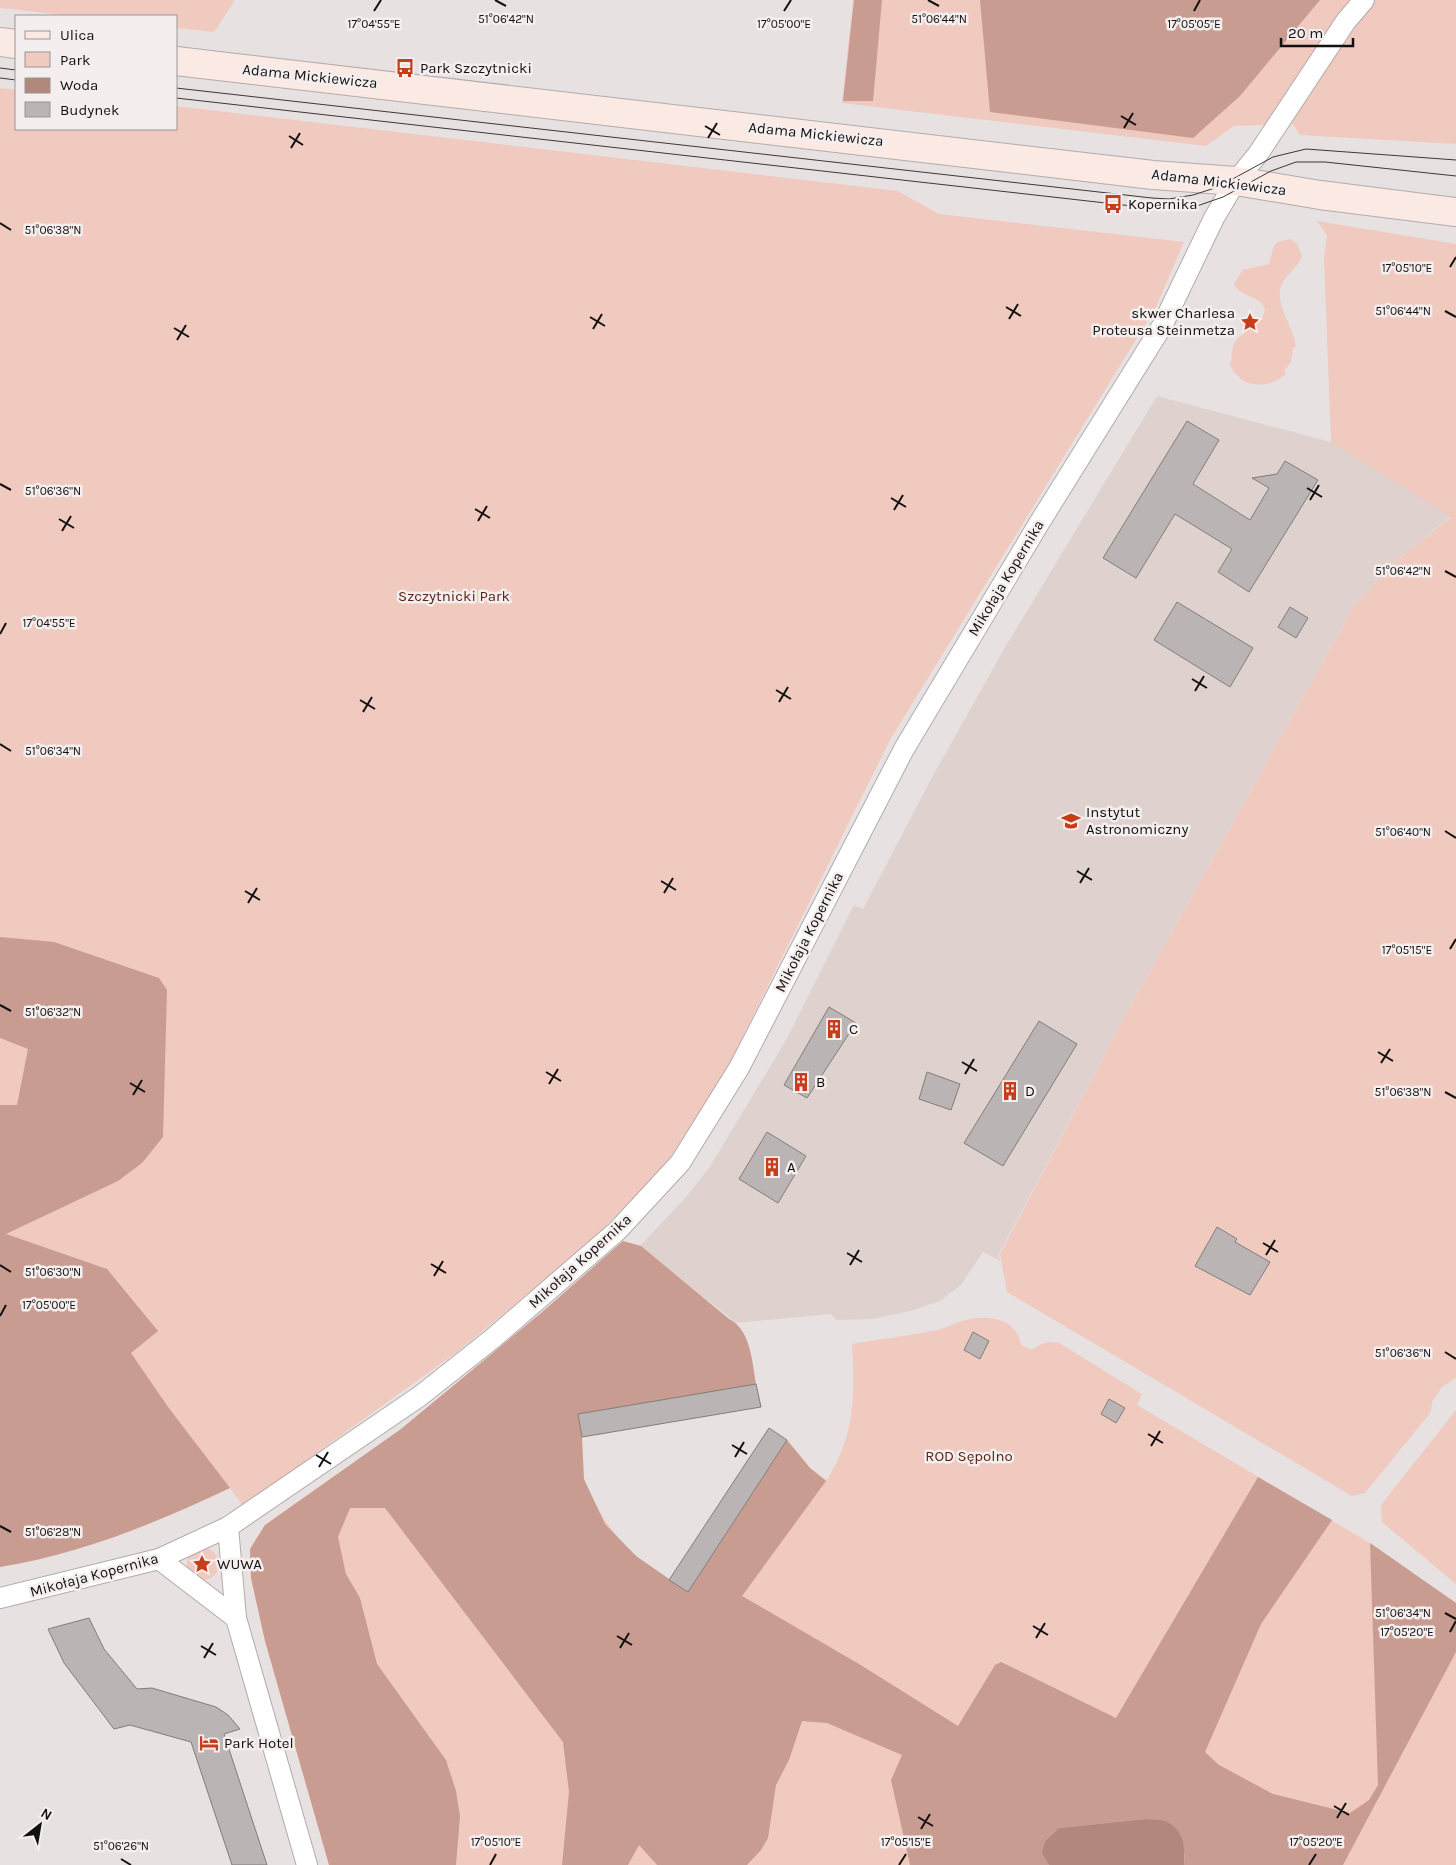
<svg xmlns="http://www.w3.org/2000/svg" width="1456" height="1865" font-family="Karla,sans-serif">
<style>
.built{fill:#dfd2ce}
.green{fill:#f0c9bf}
.forest{fill:#c99c91}
.water{fill:#b3887c}
.building{fill:#bab5b4;stroke:#817d7b}
.lines{fill:none;stroke-linecap:round;stroke-linejoin:round}
.minor-casing{stroke:#b1acab;stroke-width:22}
.secondary-casing{stroke:#b1acab;stroke-width:30}
.minor{stroke:#fff;stroke-width:20}
.secondary{stroke:#fbe9e4;stroke-width:28}
.tram{stroke:#3c3939;stroke-width:1}
.ticks{fill:none;stroke:#121010;stroke-width:2}
.labels{text-anchor:middle;dominant-baseline:central;stroke-width:5;stroke-linejoin:round;paint-order:stroke}
.poi-label{font-size:15px;fill:#121010;stroke:#f4efee;text-anchor:start}
.street-label{font-size:15px;fill:#121010;stroke:#f4efee}
.park-label{font-size:15px;fill:#5a2214;stroke:#f4efee}
.ticks-label{font-size:12px;text-anchor:middle;fill:#121010;stroke:#f4efee;stroke-width:5;stroke-linejoin:round;paint-order:stroke}
</style>
<rect width="100%" height="100%" fill="#e7e2e1"/>
<polygon class="built" points="1157,396 1331,442 1451,516 1391,565 1353,608 1124,1018 999,1254 1000,1261 983,1252 961,1285 940,1301 914,1310 873,1319 836,1320 831,1314 736,1323 640,1246 686,1197 709,1168 785,1042 854,905 863,909 930,781 1004,649"/>
<g class="green">
<polygon points="0,0 235,0 214,32 176,28 176,16 74,16 0,8"/>
<polygon points="853,0 1456,0 1456,144 1300,135 1293,124 1234,126 1206,146 842,103"/>
<path d="M0 88 16 90V129H176V106L898 191 939 214 1184 242 1156 307 891 738 721 1080 667 1163 586 1246 457 1352 243 1506 230 1488C156 1523 81 1554 0 1567Z"/>
<polygon points="1317,221 1456,244 1456,1378 1442,1387 1432,1402 1431,1412 1365,1493 1352,1496 1007,1292 1000,1254 1124,1018 1353,608 1391,565 1451,517 1331,442 1324,258 1327,235"/>
<path d="M1290 239 1297 244 1302 256C1298 268 1288 272 1282 284 1273 303 1294 327 1296 347L1293 348 1291 362 1284 371 1286 374C1266 391 1238 388 1229 362L1232 361C1228 329 1259 334 1265 310 1262 295 1239 298 1234 283L1243 270 1269 264 1274 245 1278 242Z"/>
<path d="M623 1241 641 1246 729 1319C751 1330 752 1362 756 1384L578 1415C582 1435 580 1462 584 1479 586 1486 591 1494 594 1500 614 1543 648 1568 688 1592L787 1440 810 1468 827 1480C855 1434 855 1397 852 1344 880 1339 909 1336 937 1330 947 1328 956 1322 966 1320 989 1314 1017 1319 1021 1345L1032 1350C1041 1343 1047 1341 1059 1343L1142 1394 1137 1405 1370 1543 1456 1603V1865H329L265 1641 251 1578 250 1549 265 1525 401 1429 541 1313Z"/>
<polygon points="1456,1410 1456,1584 1382,1522 1381,1505"/>
<circle cx="203" cy="1564" r="16"/>
</g>
<g class="forest">
<polygon points="854,0 882,0 873,101 843,101"/>
<polygon points="980,0 1320,0 1240,96 1193,138 990,112"/>
<path d="M0 937 54 942 159 978 167 990 163 1137 142 1163 118 1181 6 1234 107 1269 158 1331 131 1353 168 1407 230 1488C156 1523 81 1554 0 1567V1105H17L28 1049 0 1038Z"/>
<path d="M623 1241 641 1246 729 1319C751 1330 752 1362 756 1384L578 1415 582 1437 584 1479 605 1524 636 1556 688 1592 787 1440 810 1468 826 1481 742 1596 859 1664 958 1726 995 1665 1001 1662 1116 1718 1258 1477 1332 1520 1261 1624 1205 1752 1219 1765 1273 1794 1350 1813 1369 1800 1378 1785 1370 1543 1456 1603V1652L1343 1865H1184L1185 1854 1145 1819 1059 1828 1045 1841 1043 1853 1049 1865H910L891 1780 902 1755 827 1723 802 1721 789 1760 776 1785 768 1838 761 1850 747 1865H657L639 1845 628 1865H562L569 1792 563 1742 385 1508H350L338 1537 346 1574 360 1598 377 1664 446 1760 456 1791 460 1816 456 1865H329L265 1641 251 1578 250 1549 265 1525 401 1429 541 1313Z"/>
</g>
<path class="water" d="M1145 1819C1151 1820 1159 1819 1165 1821 1183 1828 1186 1848 1184 1865H1049L1042 1853 1045 1841 1059 1828Z"/>
<g class="building">
<polygon points="1187,421 1219,440 1193,484 1250,520 1269,488 1252,478 1277,474 1285,461 1318,480 1249,592 1218,572 1232,549 1175,514 1136,578 1103,558"/>
<polygon points="1177,602 1253,648 1230,687 1154,640"/>
<polygon points="1290,607 1308,618 1296,638 1278,627"/>
<polygon points="829,1007 856,1023 807,1098 784,1085"/>
<polygon points="1039,1021 1077,1044 1003,1166 964,1143"/>
<polygon points="927,1072 960,1084 951,1110 919,1099"/>
<polygon points="767,1132 806,1156 778,1203 739,1179"/>
<polygon points="1217,1227 1237,1239 1235,1242 1270,1262 1250,1295 1195,1266"/>
<polygon points="973,1332 989,1341 980,1359 964,1350"/>
<polygon points="756,1384 761,1407 582,1437 578,1414"/>
<polygon points="1109,1399 1125,1408 1116,1423 1101,1414"/>
<polygon points="769,1428 787,1440 688,1592 669,1580"/>
<polygon points="89,1618 104,1649 137,1689 152,1688 216,1707 228,1715 240,1729 224,1734 267,1865 232,1865 191,1742 130,1725 114,1729 64,1663 48,1629"/>
</g>
<g class="lines">
<g class="minor-casing">
<g id="minor">
<polyline points="228,1527 236,1618 307,1865"/>
<polyline points="159,1559 236,1618"/>
<polyline points="0,1598 159,1559 228,1527 420,1396 492,1339 617,1231 680,1163 739,1068 904,749 1038,525 1162,326 1214,218 1236,181 1258,154 1346,21 1364,0"/>
</g>
</g>
<g class="secondary-casing">
<g id="secondary">
<polyline points="0,42 16,44"/>
<polyline points="176,61 1153,175 1236,181 1320,195 1456,212"/>
</g>
</g>
<use href="#minor" class="minor"/>
<use href="#secondary" class="secondary"/>
<g class="tram">
<polyline points="0,68 16,70"/>
<polyline points="0,78 16,80"/>
<polyline points="176,88 1152,198 1169,199 1193,195 1218,187 1273,157 1306,149 1456,160"/>
<polyline points="176,98 1150,208 1197,206 1223,197 1271,171 1296,162 1325,162 1456,176"/>
</g>
</g>
<path class="ticks" d="M495 0 506 6M928 0 939 6M374 11 381 0M784 11 791 0M1194 11 1200 0M1121 116 1136 125M705 126 720 135M1124 128 1133 113M289 136 303 145M708 138 717 123M291 148 300 133M0 223 11 230M1450 267 1456 257M1006 307 1021 316M1445 311 1456 317M590 317 605 326M1009 319 1018 304M174 328 189 337M593 329 602 314M177 340 186 325M0 484 11 490M1307 488 1322 497M891 498 906 507M1310 500 1319 485M475 509 490 518M894 510 903 495M59 519 74 528M478 521 487 506M62 531 71 516M1445 571 1456 577M0 634 6 623M1192 679 1207 688M776 690 791 699M1195 691 1204 676M360 700 375 709M779 702 788 687M363 712 372 697M0 744 11 751M1445 831 1456 838M1077 871 1092 880M661 881 676 890M1080 883 1089 868M245 891 260 900M664 893 673 878M248 903 257 888M1450 949 1456 939M0 1005 11 1011M1378 1052 1393 1061M962 1062 977 1071M1381 1063 1390 1049M546 1072 561 1081M965 1074 974 1059M130 1083 145 1092M549 1084 558 1069M1445 1092 1456 1098M133 1095 142 1080M1263 1243 1278 1252M847 1253 862 1262M1266 1255 1275 1240M431 1264 446 1273M0 1265 11 1272M850 1265 859 1250M434 1276 443 1261M0 1316 6 1305M1445 1352 1456 1359M1148 1434 1163 1443M732 1445 747 1454M1151 1446 1160 1431M316 1455 331 1464M735 1457 744 1442M319 1467 328 1452M0 1526 11 1532M1445 1613 1456 1619M1033 1626 1048 1635M1450 1632 1456 1621M617 1636 632 1645M1036 1638 1045 1623M201 1646 216 1655M620 1648 629 1633M204 1658 213 1643M1334 1806 1349 1815M918 1817 933 1826M1337 1818 1346 1803M921 1829 930 1814M121 1859 131 1865M490 1865 496 1854M899 1865 906 1854M1309 1865 1316 1854"/>
<defs>
<g id="bus-bare" transform="scale(1.5)"><path d="M-5-6H5V4H4V6H2V4H-2V6H-4V4H-5ZM-3.5-4V0h7V-4ZM-3.5 1.2v1.5H-2V1.2ZM2 1.2v1.5H3.5V1.2Z" fill="#c73d19" stroke="#f4efee" stroke-width="2.5" paint-order="stroke"/></g>
<g id="sight-bare" transform="scale(1.5)"><path d="M0-6L1.8-2.2L6-1.7L2.9 1.2L3.7 5.4L0 3.3L-3.7 5.4L-2.9 1.2L-6-1.7L-1.8-2.2Z" fill="#c73d19" stroke="#f4efee" stroke-width="2.5" paint-order="stroke"/></g>
<g id="university-bare" transform="scale(1.5)"><path d="M0-5L7-2L0 1L-7-2ZM-4 1L0 2.5L4 1V4Q0 6-4 4Z" fill="#c73d19" stroke="#f4efee" stroke-width="2.5" paint-order="stroke"/></g>
<g id="building-bare" transform="scale(1.5)"><path d="M-4-6H4V6H1V3H-1V6H-4ZM-2.5-4.3h1.7v1.8h-1.7ZM.8-4.3h1.7v1.8H.8ZM-2.5-1h1.7V.8h-1.7ZM.8-1h1.7V.8H.8Z" fill="#c73d19" stroke="#f4efee" stroke-width="2.5" paint-order="stroke"/></g>
<g id="hotel-bare" transform="scale(1.5)"><path d="M-6-4.5h1.5V1H6V5H4.5V3h-9V5H-6ZM-4 0a1.8 1.8 0 1 1 3.6 0ZM.5 0V-2.5h3Q6-2.5 6 0Z" fill="#c73d19" stroke="#f4efee" stroke-width="2.5" paint-order="stroke"/></g>
</defs>
<g fill-rule="evenodd">
<use href="#bus-bare" x="405" y="68"/>
<use href="#bus-bare" x="1113" y="204"/>
<use href="#sight-bare" x="1250" y="322"/>
<use href="#university-bare" x="1071" y="821"/>
<use href="#building-bare" x="834" y="1029"/>
<use href="#building-bare" x="801" y="1082"/>
<use href="#building-bare" x="1010" y="1091"/>
<use href="#building-bare" x="772" y="1167"/>
<use href="#sight-bare" x="202" y="1564"/>
<use href="#hotel-bare" x="209" y="1743"/>
</g>
<g class="labels">
<g class="poi-label">
<text x="420" y="68">Park Szczytnicki</text>
<text x="1128" y="204">Kopernika</text>
<text x="1235" y="313" text-anchor="end">skwer Charlesa<tspan x="1235" dy="17">Proteusa Steinmetza</tspan></text>
<text x="1086" y="812">Instytut<tspan x="1086" dy="17">Astronomiczny</tspan></text>
<text x="849" y="1029">C</text>
<text x="816" y="1082">B</text>
<text x="1025" y="1091">D</text>
<text x="787" y="1167">A</text>
<text x="217" y="1564">WUWA</text>
<text x="224" y="1743">Park Hotel</text>
</g>
<g class="street-label">
<text transform="translate(310 76) rotate(6)">Adama Mickiewicza</text>
<text transform="translate(816 134) rotate(6)">Adama Mickiewicza</text>
<text transform="translate(1219 182) rotate(7)">Adama Mickiewicza</text>
<text transform="translate(1006 578) rotate(-59)">Mikołaja Kopernika</text>
<text transform="translate(809 932) rotate(-63)">Mikołaja Kopernika</text>
<text transform="translate(580 1261) rotate(-42)">Mikołaja Kopernika</text>
<text transform="translate(94 1575) rotate(-15)">Mikołaja Kopernika</text>
</g>
<g class="park-label">
<text x="454" y="596">Szczytnicki Park</text>
<text x="969" y="1456">ROD Sępolno</text>
</g>
</g>
<g class="ticks-label">
<text x="506" y="23">51°06'42"N</text>
<text x="939" y="23">51°06'44"N</text>
<text x="784" y="28">17°05'00"E</text>
<text x="374" y="28">17°04'55"E</text>
<text x="1194" y="28">17°05'05"E</text>
<text x="53" y="234">51°06'38"N</text>
<text x="1407" y="272">17°05'10"E</text>
<text x="1403" y="315">51°06'44"N</text>
<text x="53" y="495">51°06'36"N</text>
<text x="1403" y="575">51°06'42"N</text>
<text x="49" y="627">17°04'55"E</text>
<text x="53" y="755">51°06'34"N</text>
<text x="1403" y="836">51°06'40"N</text>
<text x="1407" y="954">17°05'15"E</text>
<text x="53" y="1016">51°06'32"N</text>
<text x="1403" y="1096">51°06'38"N</text>
<text x="53" y="1276">51°06'30"N</text>
<text x="49" y="1309">17°05'00"E</text>
<text x="1403" y="1357">51°06'36"N</text>
<text x="53" y="1536">51°06'28"N</text>
<text x="1403" y="1617">51°06'34"N</text>
<text x="1407" y="1636">17°05'20"E</text>
<text x="496" y="1846">17°05'10"E</text>
<text x="906" y="1846">17°05'15"E</text>
<text x="1316" y="1846">17°05'20"E</text>
<text x="121" y="1850">51°06'26"N</text>
</g>
<rect x="15" y="15" width="162" height="115" fill="#f4efee" stroke="#9a9695"/>
<rect x="25" y="31" width="25" height="8" fill="#fbe9e4" stroke="#9a9695"/>
<text x="60" y="40" font-size="15" fill="#121010">Ulica</text>
<rect x="25" y="52" width="25" height="15" fill="#f0c9bf" stroke="#9a9695"/>
<text x="60" y="65" font-size="15" fill="#121010">Park</text>
<rect x="25" y="78" width="25" height="15" fill="#b3887c" stroke="#9a9695"/>
<text x="60" y="90" font-size="15" fill="#121010">Woda</text>
<rect x="25" y="102" width="25" height="15" fill="#bab5b4" stroke="#9a9695"/>
<text x="60" y="115" font-size="15" fill="#121010">Budynek</text>
<g transform="translate(40 1825) rotate(31)" stroke="#f4efee" stroke-width="4" paint-order="stroke">
<path d="M0-4L9 19L0 12L-9 19Z" fill="#121010"/>
<text y="-8" font-size="14" font-weight="bold" text-anchor="middle" fill="#121010">N</text>
</g>
<path d="M1281 38v8h72v-8" fill="none" stroke="#121010" stroke-width="2.5"/>
<text x="1288" y="38" font-size="15" fill="#121010" stroke="#f4efee" stroke-width="4" paint-order="stroke">20 m</text>
</svg>
